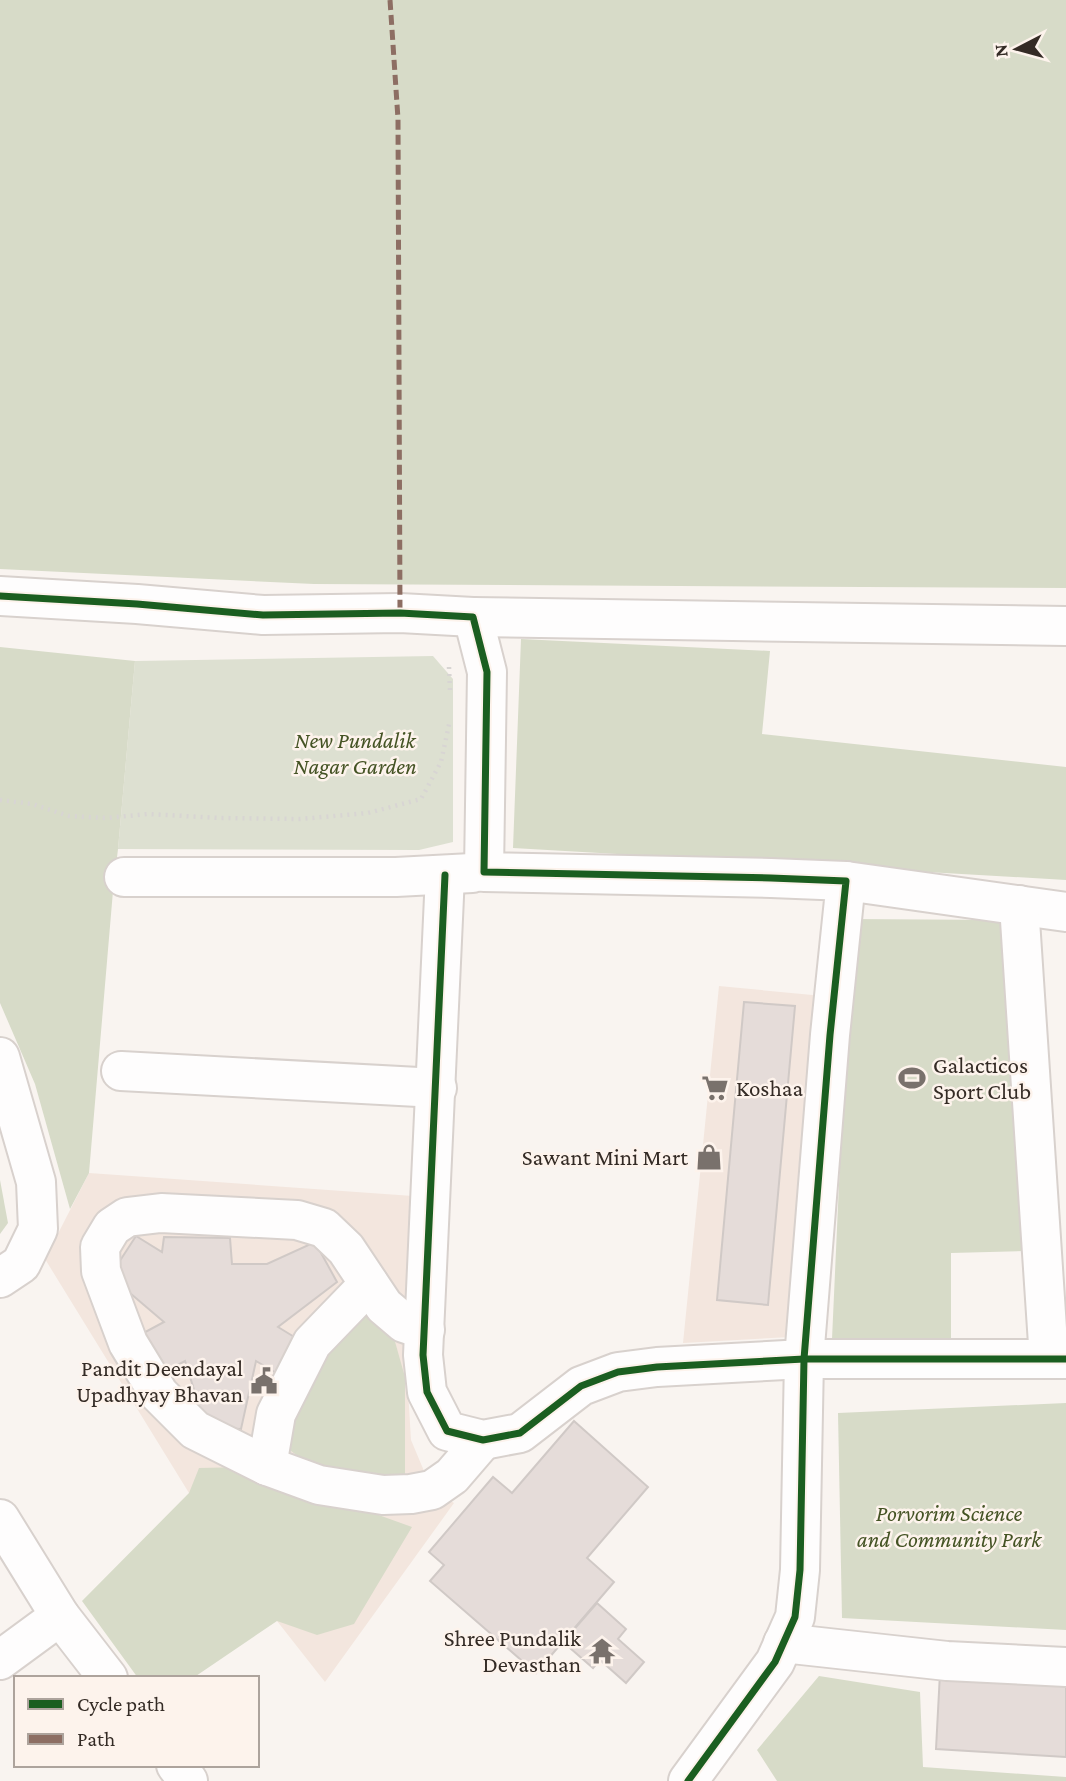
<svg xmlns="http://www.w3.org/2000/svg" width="1066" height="1781" font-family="'Crimson Pro',serif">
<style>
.built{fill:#f3e6de}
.green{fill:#dde0d1}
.forest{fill:#d7dbc8}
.building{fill:#e5dcd9;stroke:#d0c9c6;stroke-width:2}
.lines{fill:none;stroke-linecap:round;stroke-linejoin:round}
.minor-casing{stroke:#d8d1cd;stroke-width:42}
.path{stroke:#d8d5d3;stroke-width:4.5;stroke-dasharray:2 5;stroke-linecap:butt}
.minor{stroke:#fefdfd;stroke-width:38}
.quiet{stroke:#8d6e63;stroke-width:5;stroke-dasharray:10 5;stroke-linecap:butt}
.cycleway-casing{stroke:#fdf3ec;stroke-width:11}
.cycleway{stroke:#1b5e20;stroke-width:7}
.labels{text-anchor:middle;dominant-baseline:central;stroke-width:5;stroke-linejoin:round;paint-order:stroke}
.park-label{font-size:23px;font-style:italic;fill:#445324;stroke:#fdf3ec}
.poi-label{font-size:23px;fill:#342b25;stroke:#fdf3ec;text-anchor:end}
</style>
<rect width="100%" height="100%" fill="#f9f4f0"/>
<g class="built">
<polygon points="719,986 823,996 790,1337 683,1343"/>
<polygon points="89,1173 413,1196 404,1323 411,1440 432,1490 454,1503 325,1682 277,1621 189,1493 45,1259"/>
</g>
<polygon class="green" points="433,656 453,679 453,842 419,850 118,849 135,661"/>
<g class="forest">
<polygon points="0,0 1066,0 1066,588 314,584 0,569"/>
<polygon points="521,639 770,651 762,734 1066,767 1066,880 513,848"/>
<polygon points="0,647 135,661 118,849 113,891 89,1173 70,1209 35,1084 0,1003"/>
<polygon points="851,919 1000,920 1025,1251 951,1253 951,1339 832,1339"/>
<polygon points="0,1180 8,1223 0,1234"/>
<polygon points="351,1289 390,1324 405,1377 405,1474 375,1477 322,1474 291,1451 288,1411"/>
<polygon points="1066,1403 1066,1630 842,1618 838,1413"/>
<polygon points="245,1467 412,1527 354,1624 317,1635 277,1621 193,1678 138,1678 82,1601 189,1493 199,1468"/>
<polygon points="819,1676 920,1692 923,1767 1066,1777 1066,1781 777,1781 757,1750"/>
</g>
<g class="building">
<polygon points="744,1002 795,1006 768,1305 717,1300"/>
<polygon points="136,1236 162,1252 164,1237 230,1238 232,1264 267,1264 315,1242 337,1282 278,1327 309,1346 288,1380 256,1361 241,1429 195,1427 195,1393 185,1361 157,1376 136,1337 164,1322 110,1276"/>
<polygon points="574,1421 648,1487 587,1558 614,1582 536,1673 430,1581 444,1565 429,1552 493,1477 512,1493"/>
<polygon points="597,1603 626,1629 618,1639 644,1662 626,1683 600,1660 593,1668 563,1642"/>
<polygon points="940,1673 1066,1681 1066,1757 936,1749"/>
</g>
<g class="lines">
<g class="minor-casing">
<g id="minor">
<polyline points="0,596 137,604 263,615 400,613 473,617 487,672 484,872 771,878 846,881 830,1035 804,1359 800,1570 795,1617 775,1662 688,1781"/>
<polyline points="473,617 1066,626"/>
<polyline points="445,875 423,1355 427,1392 447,1431 483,1440 520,1433 581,1386 618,1372 657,1367 804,1359 1066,1359"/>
<polyline points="124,877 396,877 472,873"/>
<polyline points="846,881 1066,912"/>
<polyline points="1019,905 1049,1359"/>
<polyline points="0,1057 36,1182 38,1229 21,1264 0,1278"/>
<polyline points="121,1071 437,1088"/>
<polyline points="425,1330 404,1323 384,1306 346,1249 324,1228 297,1220 161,1213 127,1217 112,1227 100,1247 101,1271 128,1343 159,1394 195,1430 267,1466 319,1485 383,1495 411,1494 432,1490 452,1476 483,1440"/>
<polyline points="267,1466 276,1414 312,1343 369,1284"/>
<polyline points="0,1519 60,1616 108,1678"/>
<polyline points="783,1643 947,1661 1066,1667"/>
<polyline points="0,1660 60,1616"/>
<polyline points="176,1765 188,1781"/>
</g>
</g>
<g class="path">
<polyline points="449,667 450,690"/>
<polyline points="0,800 32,804 69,816 106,818 148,814 220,818 300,819 368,813 421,799 441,762 450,720"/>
</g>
<use href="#minor" class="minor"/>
<polyline class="quiet" points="390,0 398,119 400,613"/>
<g class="cycleway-casing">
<g id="cycleway">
<polyline points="0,596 137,604 263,615 400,613 473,617 487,672 484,872 771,878 846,881 830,1035 804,1359 800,1570 795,1617 775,1662 688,1781"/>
<polyline points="445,875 423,1355 427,1392 447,1431 483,1440 520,1433 581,1386 618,1372 657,1367 804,1359 1066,1359"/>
</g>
</g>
<use href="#cycleway" class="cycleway"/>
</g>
<defs>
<g id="stadium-bare" transform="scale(2.1)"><path d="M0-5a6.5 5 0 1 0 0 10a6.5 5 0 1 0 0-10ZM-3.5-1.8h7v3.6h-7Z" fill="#79716c" stroke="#fdf3ec" stroke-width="2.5" paint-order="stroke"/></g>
<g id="supermarket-bare" transform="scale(2.1)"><path d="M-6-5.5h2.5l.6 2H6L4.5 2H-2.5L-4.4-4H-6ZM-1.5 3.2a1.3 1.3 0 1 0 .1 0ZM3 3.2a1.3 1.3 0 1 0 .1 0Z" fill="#79716c" stroke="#fdf3ec" stroke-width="2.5" paint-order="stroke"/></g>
<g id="shop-bare" transform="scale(2.1)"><path d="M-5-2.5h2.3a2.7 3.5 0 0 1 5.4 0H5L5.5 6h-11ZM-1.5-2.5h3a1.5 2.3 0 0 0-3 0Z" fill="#79716c" stroke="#fdf3ec" stroke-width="2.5" paint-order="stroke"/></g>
<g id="civic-bare" transform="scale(2.1)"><path d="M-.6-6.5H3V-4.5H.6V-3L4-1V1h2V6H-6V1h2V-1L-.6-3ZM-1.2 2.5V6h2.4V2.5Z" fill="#79716c" stroke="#fdf3ec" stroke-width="2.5" paint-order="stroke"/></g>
<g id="temple-bare" transform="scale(2.1)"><path d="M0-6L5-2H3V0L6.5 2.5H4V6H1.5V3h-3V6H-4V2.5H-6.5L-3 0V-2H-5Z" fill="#79716c" stroke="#fdf3ec" stroke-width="2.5" paint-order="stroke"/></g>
</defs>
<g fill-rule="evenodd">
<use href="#stadium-bare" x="912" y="1078"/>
<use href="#supermarket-bare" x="715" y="1088"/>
<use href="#shop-bare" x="709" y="1157"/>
<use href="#civic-bare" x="264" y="1381"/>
<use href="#temple-bare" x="602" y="1651"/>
</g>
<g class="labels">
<g class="park-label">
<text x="355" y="740">New Pundalik<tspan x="355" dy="26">Nagar Garden</tspan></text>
<text x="949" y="1513">Porvorim Science<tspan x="949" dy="26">and Community Park</tspan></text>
</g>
<g class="poi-label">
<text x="933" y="1065" text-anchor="start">Galacticos<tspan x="933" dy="26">Sport Club</tspan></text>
<text x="736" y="1088" text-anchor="start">Koshaa</text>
<text x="688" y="1157">Sawant Mini Mart</text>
<text x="243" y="1368">Pandit Deendayal<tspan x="243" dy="26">Upadhyay Bhavan</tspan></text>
<text x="581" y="1638">Shree Pundalik<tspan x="581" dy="26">Devasthan</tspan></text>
</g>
</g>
<rect x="14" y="1676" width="245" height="91" fill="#fdf3ec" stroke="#ada39c" stroke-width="2"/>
<rect x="28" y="1699" width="35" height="10" fill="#1b5e20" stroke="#ada39c" stroke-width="2"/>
<text x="77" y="1711" font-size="21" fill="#342b25">Cycle path</text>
<rect x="28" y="1734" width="35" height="10" fill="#8d6e63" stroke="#ada39c" stroke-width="2"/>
<text x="77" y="1746" font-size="21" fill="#342b25">Path</text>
<g transform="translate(1017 49) rotate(264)" stroke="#fdf3ec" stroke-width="5" paint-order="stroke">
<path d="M0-5L12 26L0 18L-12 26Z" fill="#342b25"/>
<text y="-10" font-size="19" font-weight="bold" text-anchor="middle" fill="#342b25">N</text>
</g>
</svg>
